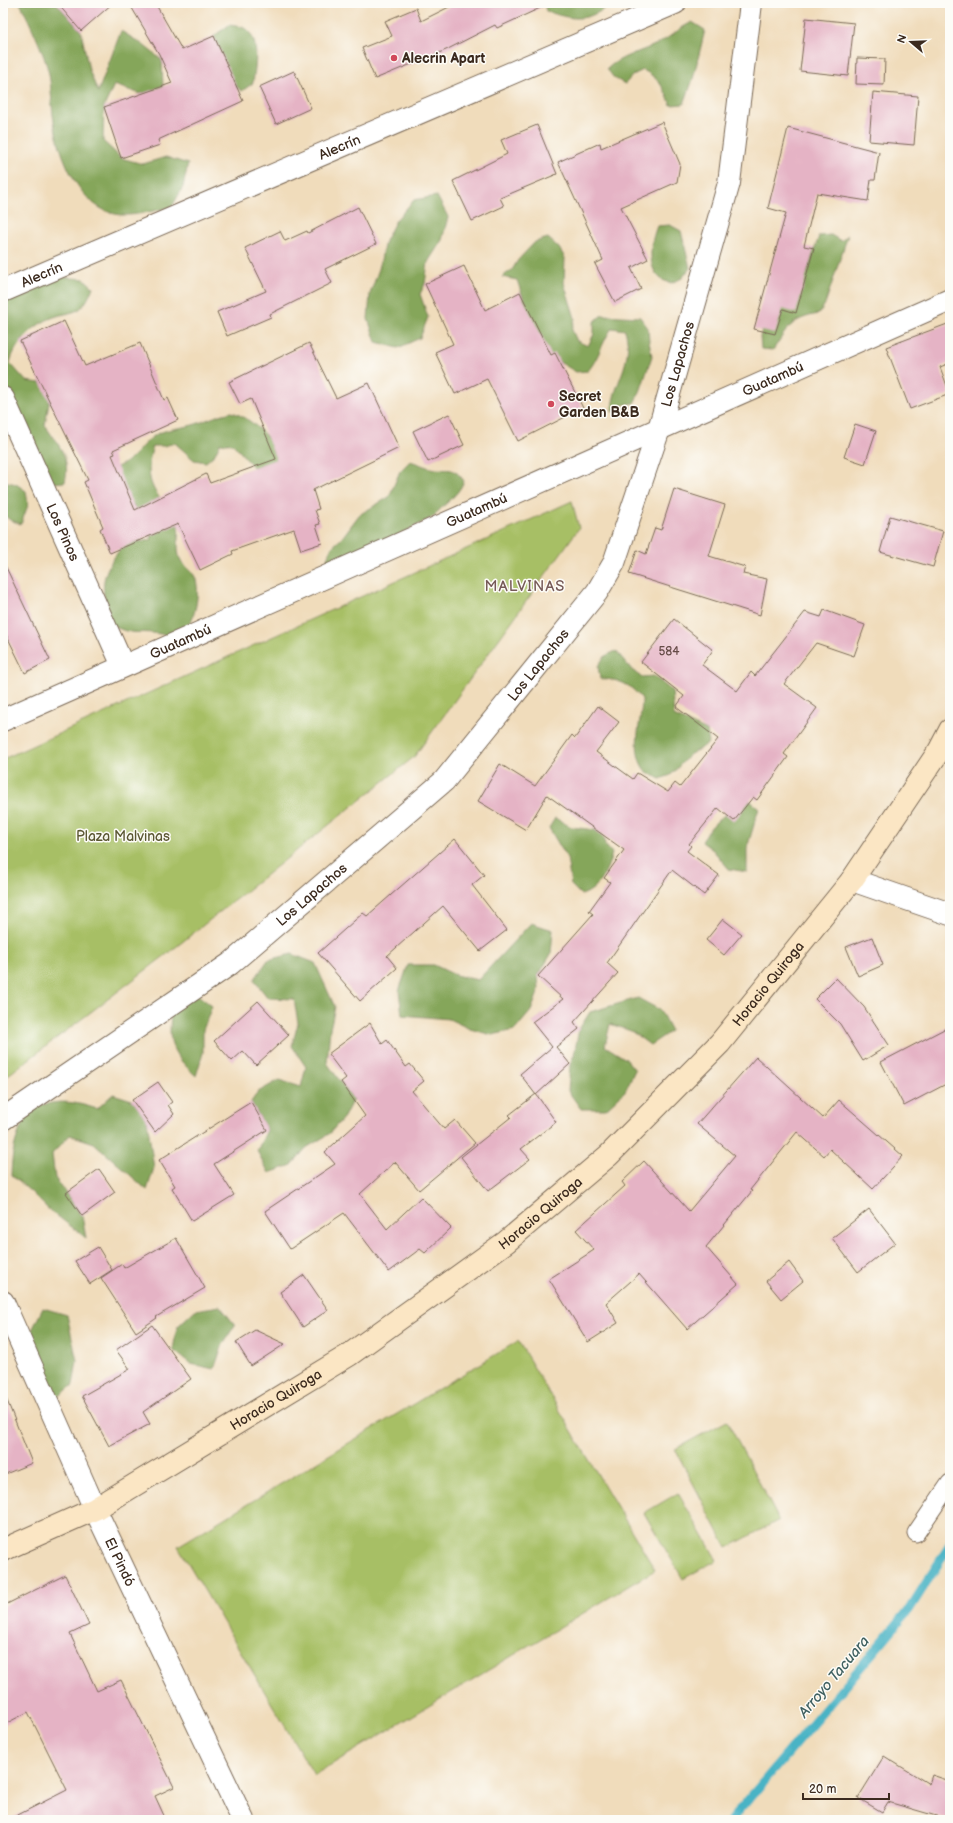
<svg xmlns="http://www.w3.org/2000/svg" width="953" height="1823" font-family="'Balsamiq Sans',sans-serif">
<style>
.green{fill:#a7bf65;stroke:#717442}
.forest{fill:#85a65a;stroke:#60683c}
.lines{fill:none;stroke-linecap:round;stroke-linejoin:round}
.stream{stroke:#48b3c5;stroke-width:9}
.building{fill:#e5b3c5}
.service-casing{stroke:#7a6855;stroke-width:19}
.minor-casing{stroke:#7a6855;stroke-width:24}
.secondary-casing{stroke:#7a6855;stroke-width:24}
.service{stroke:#fff;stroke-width:17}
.minor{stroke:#fff;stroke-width:22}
.secondary{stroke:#fbe6c4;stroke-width:22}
.poi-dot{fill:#d1495b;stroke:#fdfcf7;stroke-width:1.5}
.labels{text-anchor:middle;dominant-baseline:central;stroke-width:3;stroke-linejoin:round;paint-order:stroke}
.number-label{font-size:12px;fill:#664c48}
.poi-label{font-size:14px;font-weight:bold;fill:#3b2a1e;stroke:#fdfcf7;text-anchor:start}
.street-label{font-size:14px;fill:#3b2a1e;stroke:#fdfcf7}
.park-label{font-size:14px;fill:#5b5733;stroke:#fdfcf7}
.neighbourhood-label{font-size:15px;letter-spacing:1px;fill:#765a58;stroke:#fdfcf7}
.water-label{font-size:15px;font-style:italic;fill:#406161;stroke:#fdfcf7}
</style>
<rect width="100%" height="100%" fill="#fdfcf7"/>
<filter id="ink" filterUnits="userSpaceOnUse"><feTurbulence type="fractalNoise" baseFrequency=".025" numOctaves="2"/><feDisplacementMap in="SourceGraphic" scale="8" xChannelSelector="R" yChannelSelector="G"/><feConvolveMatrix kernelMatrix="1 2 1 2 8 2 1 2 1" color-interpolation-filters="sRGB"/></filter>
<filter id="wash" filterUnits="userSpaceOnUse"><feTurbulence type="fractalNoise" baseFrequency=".012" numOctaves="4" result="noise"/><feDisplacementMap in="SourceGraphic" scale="16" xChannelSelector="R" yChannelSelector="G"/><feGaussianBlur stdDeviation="0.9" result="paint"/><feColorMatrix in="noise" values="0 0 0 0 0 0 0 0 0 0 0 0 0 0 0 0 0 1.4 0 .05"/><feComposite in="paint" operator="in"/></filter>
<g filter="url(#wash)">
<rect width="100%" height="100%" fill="#f0dcbb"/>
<g class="green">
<polygon points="572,501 579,528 414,757 171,951 3,1079 3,759"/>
<polygon points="518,1341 655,1570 314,1775 178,1546"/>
<polygon points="727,1421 779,1520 727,1548 675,1449"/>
<polygon points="678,1493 717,1560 683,1579 644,1513"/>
</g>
<g class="forest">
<path d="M20 3H56L81 31 89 70 98 92 121 31 142 44 162 60 163 88 141 94 114 85 104 107 103 141 121 158 143 164 166 157 188 164 183 187 172 207C156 210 137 216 121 215 80 211 60 157 54 122 51 106 52 89 49 74 44 52 30 23 20 3Z"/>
<path d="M544 3H607V7C584 23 570 19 546 11Z"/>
<path d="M692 22 705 30 693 79 684 104 671 105C664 88 659 78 643 70L633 75 625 84 614 78 607 69C620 56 641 52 657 44 670 38 679 28 692 22Z"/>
<path d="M229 25C233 26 238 26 242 27 262 36 255 67 253 83L242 91 232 83 214 36Z"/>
<polygon points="437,196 448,217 442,240 428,262 425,284 420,294 428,317 420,338 398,348 376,342 368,319 370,294 379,269 385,241 396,220 414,200"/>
<path d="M670 225 681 231 690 268 682 278 672 283C668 282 663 281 660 278 646 266 651 241 657 226Z"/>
<path d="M831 235 841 241 848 235 825 304 819 314C790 319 788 328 773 350L761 349 760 337 763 326 807 273 819 236Z"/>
<path d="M548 238 559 248 565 258 564 283 575 318 572 330 577 341 588 346 594 334V322L602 315 640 317 648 328 649 342 652 356 640 392 634 403 622 405 612 412C612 383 635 364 625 330L612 328C602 342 599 358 588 371L576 372 556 360 544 358 517 280 502 277 512 270 518 260 535 242Z"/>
<path d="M59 277 84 279 93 287C90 295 85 306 78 310 70 314 61 314 54 317 34 324 15 343 10 363L26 381 40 383 53 381 45 425C58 446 71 455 65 482L52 483 7 396 3 364V302Z"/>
<path d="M232 412C256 420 271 441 285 461L257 471 233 444 220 443 215 454 206 462 194 460 175 443 164 446H153C149 458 147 472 152 485 157 499 172 508 177 523 181 534 176 544 179 556 182 566 192 570 195 577 201 591 195 626 181 633 174 636 166 635 160 634 137 630 133 637 110 624 101 585 98 577 124 544L151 540 152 529C137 512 127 495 112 479L117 467C136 459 141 443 157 434 169 428 184 428 196 424 210 419 217 415 232 412Z"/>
<path d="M410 461C418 463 427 468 435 469 451 470 454 467 464 481 457 498 444 503 433 517L332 569 327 558 332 547 341 539 359 515 389 497 400 471Z"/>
<polygon points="3,481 16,484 26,491 28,505 21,524 10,520 3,514"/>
<path d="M616 651 632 670 641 677 654 676 672 691 674 716 707 731 709 743 689 755 671 775 660 779C655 776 647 773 644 769 630 748 642 722 642 699 630 684 619 679 600 679L598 666 605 656Z"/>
<path d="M750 801 759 808 747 848V872L729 869 713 850 702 842C711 821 729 811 750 801Z"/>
<path d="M555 818 571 827 595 830 604 838 605 845 612 853C608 870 598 891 581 895L571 885 567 858 549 828Z"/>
<polygon points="531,923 553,930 551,954 538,976 539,990 531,1011 515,1030 492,1035 470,1029 449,1019 402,1015 399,991 408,965 434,965 455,975 478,980"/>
<polygon points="292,954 315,963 335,1007 330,1029 327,1063 353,1099 344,1117 329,1134 306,1148 292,1165 269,1173 257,1151 267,1130 251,1102 258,1092 279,1080 301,1087 306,1067 292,1046 298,1023 294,999 268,998 254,980 268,960"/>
<path d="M194 992 212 1006 203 1030V1053L196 1076C168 1050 168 1042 172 1005Z"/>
<polygon points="638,998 660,1010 671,1031 650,1045 631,1031 610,1024 605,1046 626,1059 635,1070 625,1091 606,1109 581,1109 568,1091 570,1064 574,1055 579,1029 590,1012"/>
<path d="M113 1094 132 1100 147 1120 154 1168 147 1190 94 1143 70 1135 52 1154 55 1178 82 1216 86 1238 47 1208 30 1191 11 1175C12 1146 17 1134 30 1108 58 1100 69 1100 97 1109Z"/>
<polygon points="220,1306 235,1325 223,1344 214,1369 191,1364 173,1350 177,1327 195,1310"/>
<polygon points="43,1308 67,1315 77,1361 73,1385 53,1401 31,1357 32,1330"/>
</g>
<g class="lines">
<polyline class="stream" points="731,1820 909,1610 950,1545"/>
</g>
<g id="blocks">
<g class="building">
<polygon points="57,3 113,3 81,31"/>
<polygon points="129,3 155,3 182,50 214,36 243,101 158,140 160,145 121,158 104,107 172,83 159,54"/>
<polygon points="457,3 551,3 497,28 495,25 446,50 375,79 362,48 392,36 385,21 416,8 421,21"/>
<polygon points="806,18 854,23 848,76 800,71"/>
<polygon points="857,58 885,59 884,85 856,84"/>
<polygon points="294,71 311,108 276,124 259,87"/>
<polygon points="873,92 918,96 914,145 869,141"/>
<polygon points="662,122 680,164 677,182 621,207 648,259 631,268 641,289 615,302 595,264 603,260 558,162 600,143 601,148"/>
<polygon points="537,125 557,174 500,198 504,206 472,221 453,181 507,154 501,140"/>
<polygon points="788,128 879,152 875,180 871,180 868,201 817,193 804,246 814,248 796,313 783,309 775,334 754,329 786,213 768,208"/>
<polygon points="358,207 376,244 325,269 332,283 270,314 271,317 227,336 217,312 266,291 245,248 280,231 285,241 307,231 308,233"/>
<polygon points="464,266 485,310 520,292 551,355 555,353 583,408 518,441 487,379 455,394 435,352 453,344 425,284"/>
<polygon points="64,321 85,366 140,343 164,400 168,398 178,420 113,450 115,454 112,455 135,510 206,474 210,483 276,459 251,399 240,404 229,382 309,343 336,398 369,383 399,448 313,490 319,509 315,510 320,524 316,525 322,543 301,550 294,529 232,551 233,554 200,570 178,524 110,553 100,529 103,527 84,482 88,480 20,341"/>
<polygon points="950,323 950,363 940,367 950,394 910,409 886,347"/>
<polygon points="449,414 464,445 428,462 413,431"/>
<polygon points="855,424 876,431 865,464 844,457"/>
<polygon points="674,489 725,505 709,556 745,567 743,574 767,579 760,615 629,574 637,550 646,554 655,528 661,530"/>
<polygon points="890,516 943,531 933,567 880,552"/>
<polygon points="3,561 50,660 25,673 3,628"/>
<polygon points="824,610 865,625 854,656 816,643 784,684 817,708 784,754 788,757 757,800 753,797 734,821 718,808 689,844 691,846 687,851 719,875 704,895 672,870 607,963 618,973 574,1022 579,1029 556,1047 570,1064 536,1095 520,1074 552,1047 532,1022 563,999 538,976 593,914 589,911 610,882 604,878 624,850 547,795 526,830 478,801 500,764 535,786 572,735 575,738 598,706 619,722 596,752 633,779 637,773 668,792 675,783 680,787 718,739 676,707 684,696 641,662 674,619 713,650 702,665 737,691 751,672 755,676 805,612 821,617"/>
<polygon points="455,839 484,875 472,885 507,930 480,951 443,906 387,956 397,968 360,1001 318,953 363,913 367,916"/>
<polygon points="723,919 742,934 724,955 706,940"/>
<polygon points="872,937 883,965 858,976 846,947"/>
<polygon points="836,978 864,1007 889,1045 863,1061 840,1024 815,999"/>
<polygon points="258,1001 289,1035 256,1065 243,1051 232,1061 214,1041"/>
<polygon points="370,1023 382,1044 387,1040 406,1067 410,1064 424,1081 412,1091 444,1129 455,1120 475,1143 419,1190 395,1162 360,1194 387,1229 421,1197 451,1228 425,1253 420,1249 389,1272 344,1213 290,1249 265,1211 335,1164 325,1152 365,1116 341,1082 346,1078 328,1054"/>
<polygon points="950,1026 950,1082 904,1106 881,1062"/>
<polygon points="756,1057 823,1118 839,1100 903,1156 873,1189 830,1149 824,1156 797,1132 750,1190 752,1191 706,1247 738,1284 687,1329 639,1274 606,1303 618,1323 588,1342 549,1279 594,1250 576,1230 625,1186 622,1182 644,1161 689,1211 735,1156 697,1124"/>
<polygon points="158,1082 172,1102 168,1105 174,1114 155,1132 132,1100"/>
<polygon points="536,1094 556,1122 521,1149 530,1159 488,1191 461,1157 511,1117 509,1115"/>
<polygon points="251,1102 267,1130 214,1164 234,1195 192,1221 172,1188 175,1186 159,1160"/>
<polygon points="99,1169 115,1192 82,1216 66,1193"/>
<polygon points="869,1209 895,1243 858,1272 832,1238"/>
<polygon points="176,1238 205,1288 156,1317 157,1318 136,1332 101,1278 122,1264 124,1268"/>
<polygon points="98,1247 112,1270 90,1284 75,1261"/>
<polygon points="789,1262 803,1281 781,1299 766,1281"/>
<polygon points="304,1275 328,1310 303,1327 280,1292"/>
<polygon points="152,1325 191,1379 143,1412 150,1424 109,1446 82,1396 130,1369 116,1350"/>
<polygon points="255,1330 285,1344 251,1366 236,1342"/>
<polygon points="4,1393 32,1463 3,1475 3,1394"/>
<polygon points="65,1575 89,1625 70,1634 97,1691 121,1680 174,1787 155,1796 166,1820 8,1820 67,1790 28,1712 3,1725 3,1606"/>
<polygon points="884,1756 929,1784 932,1775 950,1781 950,1820 888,1802 882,1812 858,1798"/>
</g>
</g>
</g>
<g filter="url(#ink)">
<use href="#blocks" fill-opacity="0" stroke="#7a6855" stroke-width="1"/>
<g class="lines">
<g class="service-casing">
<polyline id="service" points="916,1533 950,1483"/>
</g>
<g class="minor-casing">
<g id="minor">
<path id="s1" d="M3 291 675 3"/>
<path id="s2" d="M3 398 123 666"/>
<path id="s3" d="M3 720 950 300"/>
<polyline points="852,880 950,914"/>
<path id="s4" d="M3 1119 230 964 444 781 597 592 614 563 659 429 729 183 751 3"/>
<path id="s5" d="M3 1302 95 1509 243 1820"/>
</g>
</g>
<g class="secondary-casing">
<g id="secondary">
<path id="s6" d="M3 1550 95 1509 349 1355 506 1242 609 1155 720 1043 852 880 939 751 950 730"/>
</g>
</g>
<use href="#service" class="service"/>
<use href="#minor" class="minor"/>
<use href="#secondary" class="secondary"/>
</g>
</g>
<g class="poi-dot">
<circle cx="394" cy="58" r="4"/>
<circle cx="551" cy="404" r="4"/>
</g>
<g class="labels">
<g class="number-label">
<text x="669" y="651">584</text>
</g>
<g class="poi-label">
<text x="402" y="58">Alecrin Apart</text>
<text x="559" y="396">Secret<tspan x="559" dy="16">Garden B&amp;B</tspan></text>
</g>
<g class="street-label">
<text stroke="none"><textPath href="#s1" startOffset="366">Alecrín</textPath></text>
<text stroke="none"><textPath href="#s1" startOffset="42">Alecrín</textPath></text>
<text stroke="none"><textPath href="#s4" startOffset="1042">Los Lapachos</textPath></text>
<text stroke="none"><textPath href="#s3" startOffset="842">Guatambú</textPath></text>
<text stroke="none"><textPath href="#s3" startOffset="518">Guatambú</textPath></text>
<text stroke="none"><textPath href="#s2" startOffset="147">Los Pinos</textPath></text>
<text stroke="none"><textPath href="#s3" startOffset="194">Guatambú</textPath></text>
<text stroke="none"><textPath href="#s4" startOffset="706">Los Lapachos</textPath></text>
<text stroke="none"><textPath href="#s4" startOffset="382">Los Lapachos</textPath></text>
<text stroke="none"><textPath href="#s6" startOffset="960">Horacio Quiroga</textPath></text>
<text stroke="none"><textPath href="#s6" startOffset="636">Horacio Quiroga</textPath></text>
<text stroke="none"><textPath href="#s6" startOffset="312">Horacio Quiroga</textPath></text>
<text stroke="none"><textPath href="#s5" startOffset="285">El Pindó</textPath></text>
</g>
<g class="park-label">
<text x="123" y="836">Plaza Malvinas</text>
</g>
<g class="neighbourhood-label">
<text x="525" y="586">MALVINAS</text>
</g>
<g class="water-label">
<text transform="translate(834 1677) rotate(-50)">Arroyo Tacuara</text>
</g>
</g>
<rect width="953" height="1823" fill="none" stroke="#fdfcf7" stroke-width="16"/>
<g transform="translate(911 42) rotate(289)" stroke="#fdfcf7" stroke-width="3" paint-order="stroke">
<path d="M0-3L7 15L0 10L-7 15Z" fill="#3b2a1e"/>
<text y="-6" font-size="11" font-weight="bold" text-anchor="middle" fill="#3b2a1e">N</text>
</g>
<path d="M803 1793v6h86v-6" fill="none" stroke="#3b2a1e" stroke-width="2"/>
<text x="809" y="1793" font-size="12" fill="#3b2a1e" stroke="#fdfcf7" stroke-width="3" paint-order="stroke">20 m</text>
</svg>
